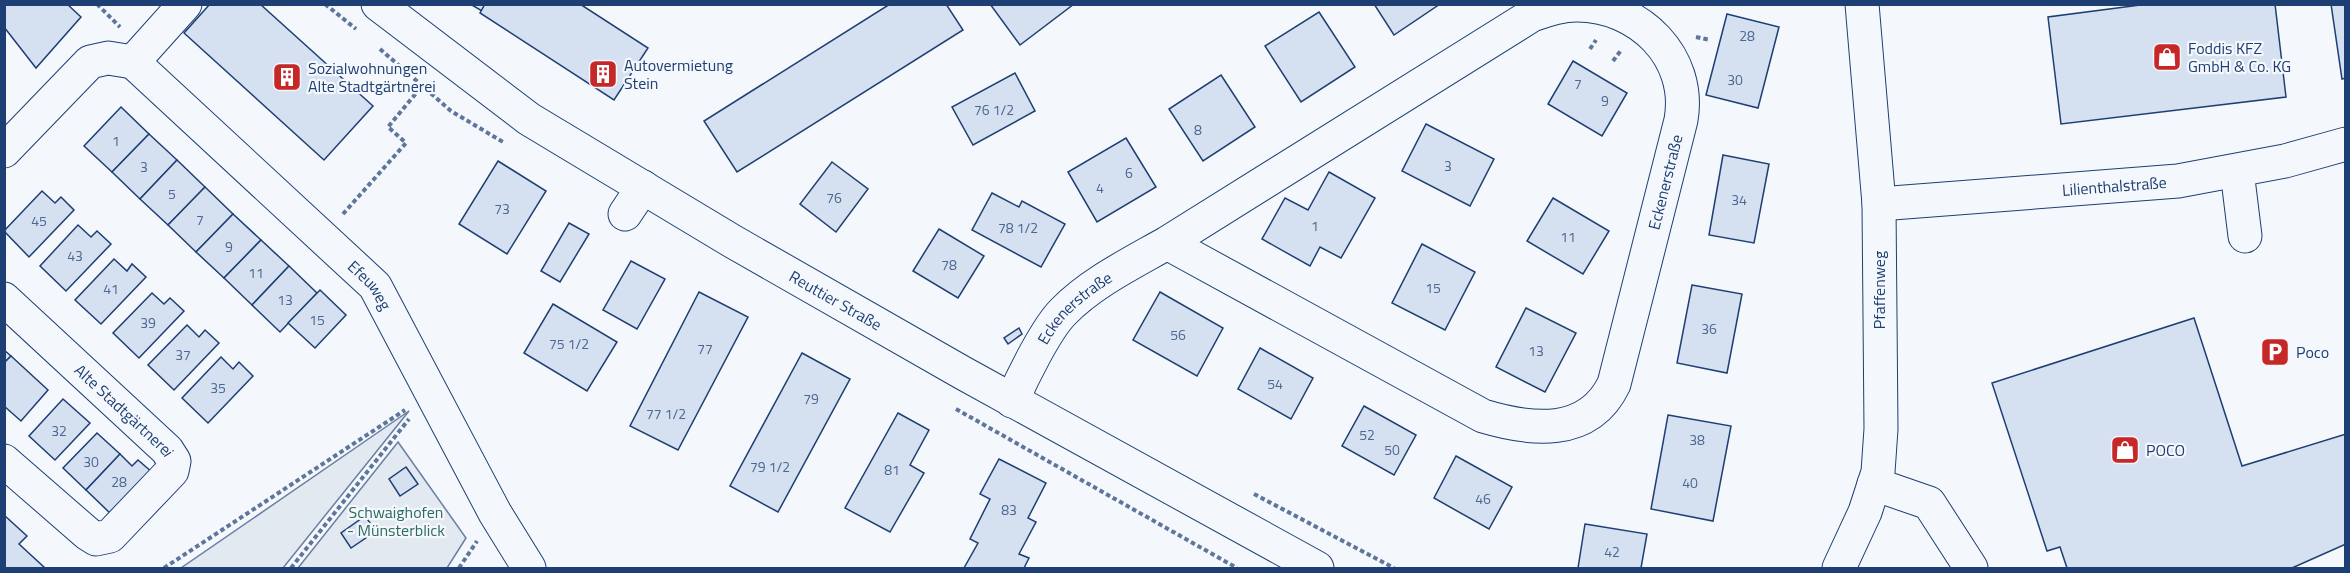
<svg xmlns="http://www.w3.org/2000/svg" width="2350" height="573" font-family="'Titillium Web',sans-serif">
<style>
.green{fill:#e3e9f0;stroke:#687fa3;stroke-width:1.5}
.building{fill:#d5e0f0;stroke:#1d3f73;stroke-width:1.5}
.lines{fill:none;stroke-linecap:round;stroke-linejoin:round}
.minor-casing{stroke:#1d3f73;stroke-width:35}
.major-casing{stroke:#1d3f73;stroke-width:35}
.path{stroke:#5e769c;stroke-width:4;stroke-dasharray:4.5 3;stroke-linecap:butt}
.minor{stroke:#f4f7fb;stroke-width:33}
.major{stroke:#f4f7fb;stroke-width:33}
.labels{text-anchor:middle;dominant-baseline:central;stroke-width:4.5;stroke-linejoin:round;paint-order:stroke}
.number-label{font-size:14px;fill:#4b6792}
.poi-label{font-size:16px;fill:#1d3f73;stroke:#f4f7fb;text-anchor:start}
.street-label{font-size:16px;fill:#1d3f73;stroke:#f4f7fb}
.park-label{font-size:16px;fill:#2c6c60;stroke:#f4f7fb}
</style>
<rect width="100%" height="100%" fill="#f4f7fb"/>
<g class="green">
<polygon points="409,411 283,568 181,568"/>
<polygon points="398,442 466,538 447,568 298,568"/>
</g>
<g class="building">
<polygon points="4,4 67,4 81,17 36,68 4,27"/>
<polygon points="210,4 260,4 373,106 324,160 184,33"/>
<polygon points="470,4 485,4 482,11"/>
<polygon points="485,4 580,4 648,48 614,100 480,13"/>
<polygon points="890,4 946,4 963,30 737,172 704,121"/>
<polygon points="990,4 1074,4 1020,45"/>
<polygon points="1374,4 1440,4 1394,35"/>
<polygon points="2148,4 2275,4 2286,97 2061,124 2048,17"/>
<polygon points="2331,4 2346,4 2346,78 2342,79"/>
<polygon points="1319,12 1355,67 1301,102 1265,46"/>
<polygon points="1727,14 1779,27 1758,108 1706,95"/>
<polygon points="1573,61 1627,93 1602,136 1548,104"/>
<polygon points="1015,73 1035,111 973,145 952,107"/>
<polygon points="1221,75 1255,127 1203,161 1169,109"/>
<polygon points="121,107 149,134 112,172 84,146"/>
<polygon points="1426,124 1494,159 1470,206 1402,171"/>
<polygon points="149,134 177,160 140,199 112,172"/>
<polygon points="1126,138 1156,187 1097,222 1068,172"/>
<polygon points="1723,155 1769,164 1754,243 1709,235"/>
<polygon points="177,160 205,187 168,225 140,199"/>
<polygon points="498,161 546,191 507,254 459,224"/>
<polygon points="832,162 868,189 836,232 800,204"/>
<polygon points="1329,172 1375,198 1341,258 1320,247 1310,266 1262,239 1285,198 1308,210"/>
<polygon points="205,187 233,214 196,252 168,225"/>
<polygon points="42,191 55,203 61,197 74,210 29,257 4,231"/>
<polygon points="992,193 1019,207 1022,201 1065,224 1041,267 972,230"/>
<polygon points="1553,198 1609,231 1583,274 1527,241"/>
<polygon points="233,214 261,240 224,278 196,252"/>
<polygon points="569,223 589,234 560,282 541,271"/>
<polygon points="78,225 91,237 97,231 111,244 66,291 40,266"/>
<polygon points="939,229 984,256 958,298 913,271"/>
<polygon points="261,240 289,266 252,305 224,278"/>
<polygon points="1422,244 1475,272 1445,330 1392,303"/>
<polygon points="114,259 127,271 132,264 146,277 101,324 75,300"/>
<polygon points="631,261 665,279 637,329 603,310"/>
<polygon points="289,266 317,293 280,332 252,305"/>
<polygon points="1692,285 1742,294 1727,373 1677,363"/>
<polygon points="320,290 346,315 315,348 288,323"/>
<polygon points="699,292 748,317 678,450 630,426"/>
<polygon points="1160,292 1223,328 1197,376 1133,340"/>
<polygon points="152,293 164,304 170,298 184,311 139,358 113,333"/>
<polygon points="553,304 617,342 587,391 524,353"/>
<polygon points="1526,308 1576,333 1545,392 1496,367"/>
<polygon points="2194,318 2242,466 2346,434 2346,544 2292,568 2067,568 2060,547 2047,551 1992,383"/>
<polygon points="187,325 199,337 205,330 219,343 174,390 148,365"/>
<polygon points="1019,328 1022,334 1008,344 1004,338"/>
<polygon points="1260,348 1313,378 1291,419 1238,389"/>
<polygon points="4,350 11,356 4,363"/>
<polygon points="802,353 850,379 778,512 730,486"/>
<polygon points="11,356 48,390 21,421 4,406 4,363"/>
<polygon points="221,357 233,369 239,362 253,376 208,423 182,398"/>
<polygon points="63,399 90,423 55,460 29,436"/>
<polygon points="1364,406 1416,435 1394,475 1342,446"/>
<polygon points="898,413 929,430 910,465 924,473 890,532 845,508"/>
<polygon points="1668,415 1731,426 1713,521 1651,509"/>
<polygon points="97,433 120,454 86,490 63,468"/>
<polygon points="120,454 132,466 138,460 153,473 112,515 86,490"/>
<polygon points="1456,456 1512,487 1489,529 1434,498"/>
<polygon points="999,459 1046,483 1028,518 1036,522 1019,554 1029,558 1024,568 964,568 978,543 970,539 990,499 980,494"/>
<polygon points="406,467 418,484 400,496 389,479"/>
<polygon points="4,515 27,536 19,544 45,568 4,568"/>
<polygon points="365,516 376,531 351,548 341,533"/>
<polygon points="1585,524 1647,534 1641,568 1578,568"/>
</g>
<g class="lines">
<g class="minor-casing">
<g id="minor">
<path id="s1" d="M133 62 375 286 495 513 529 568"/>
<polyline points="4,151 90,62 108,58 133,62 185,4"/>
<polyline points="2237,171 2245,236"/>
<path id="s2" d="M1879 204 2178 181 2285 161 2346 144"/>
<polyline points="625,214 643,187"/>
<path id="s3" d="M4 299 167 450 174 461 172 471 110 536 96 539 88 534 4 461"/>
<path id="s4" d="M1012 401C1022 378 1046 329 1063 312 1091 283 1132 263 1167 243L1532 15C1547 10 1561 5 1577 5 1639 5 1692 57 1681 120L1614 384C1588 438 1530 430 1483 416L1167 243"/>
<polyline points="1874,484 1929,503 1971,568"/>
<polyline points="1839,568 1865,512 1878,472 1881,429 1879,204 1862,4"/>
</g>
</g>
<g class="major-casing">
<g id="major">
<path id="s5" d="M378 4 529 119 732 241 963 373 1317 568"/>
</g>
</g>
<g class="path">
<polyline points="97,4 120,27"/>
<polyline points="325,4 356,29"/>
<polyline points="1696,37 1710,40"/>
<polyline points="380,49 451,111 503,142"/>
<polyline points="1590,49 1596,40"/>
<polyline points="1613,61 1622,49"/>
<polyline points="343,214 406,143 388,127 422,86"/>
<polyline points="956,409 1237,568"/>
<polyline points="1254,494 1394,568"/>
<polyline points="164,568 405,410"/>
<polyline points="291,568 409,419"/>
<polyline points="459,568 477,541"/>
</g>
<use href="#minor" class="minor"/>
<use href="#major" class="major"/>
</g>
<defs>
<g id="shop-square" transform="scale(1.5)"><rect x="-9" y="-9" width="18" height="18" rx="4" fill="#c62828" stroke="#f4f7fb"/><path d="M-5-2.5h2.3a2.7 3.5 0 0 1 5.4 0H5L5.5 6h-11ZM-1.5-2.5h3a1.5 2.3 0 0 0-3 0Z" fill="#fff"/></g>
<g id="building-square" transform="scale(1.5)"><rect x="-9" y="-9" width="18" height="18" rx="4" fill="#c62828" stroke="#f4f7fb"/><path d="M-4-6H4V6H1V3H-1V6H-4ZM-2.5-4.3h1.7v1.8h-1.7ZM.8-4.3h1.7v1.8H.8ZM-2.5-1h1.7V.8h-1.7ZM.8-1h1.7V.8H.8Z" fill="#fff"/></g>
<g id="parking-square" transform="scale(1.5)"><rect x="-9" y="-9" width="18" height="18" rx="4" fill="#c62828" stroke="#f4f7fb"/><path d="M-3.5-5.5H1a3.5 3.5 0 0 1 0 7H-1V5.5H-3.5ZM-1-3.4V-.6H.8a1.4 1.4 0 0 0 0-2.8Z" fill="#fff"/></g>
</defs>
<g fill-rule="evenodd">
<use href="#shop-square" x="2167" y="57"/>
<use href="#building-square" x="603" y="74"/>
<use href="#building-square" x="287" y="77"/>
<use href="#parking-square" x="2275" y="352"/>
<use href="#shop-square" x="2125" y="450"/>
</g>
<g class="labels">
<g class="number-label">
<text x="1747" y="35">28</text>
<text x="1735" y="79">30</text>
<text x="1578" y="83">7</text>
<text x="1605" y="100">9</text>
<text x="994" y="109">76 1/2</text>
<text x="1198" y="129">8</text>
<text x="116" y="140">1</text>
<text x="1448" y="165">3</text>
<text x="144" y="166">3</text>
<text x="1129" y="172">6</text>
<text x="1100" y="187">4</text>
<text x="172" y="193">5</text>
<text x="834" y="197">76</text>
<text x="1739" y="199">34</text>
<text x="502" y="208">73</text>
<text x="200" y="219">7</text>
<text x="39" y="220">45</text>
<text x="1315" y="225">1</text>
<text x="1018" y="227">78 1/2</text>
<text x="1568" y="236">11</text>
<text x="229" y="246">9</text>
<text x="75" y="255">43</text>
<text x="949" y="264">78</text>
<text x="256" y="272">11</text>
<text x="1433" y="287">15</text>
<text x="111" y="288">41</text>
<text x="285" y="299">13</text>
<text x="317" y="319">15</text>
<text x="148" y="322">39</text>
<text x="1709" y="328">36</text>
<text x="1178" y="334">56</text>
<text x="569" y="343">75 1/2</text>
<text x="705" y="348">77</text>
<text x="1536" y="350">13</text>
<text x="183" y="354">37</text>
<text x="1275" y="383">54</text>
<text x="218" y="387">35</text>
<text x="811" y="398">79</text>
<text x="666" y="413">77 1/2</text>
<text x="59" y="430">32</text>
<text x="1367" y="434">52</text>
<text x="1697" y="439">38</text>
<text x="1392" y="449">50</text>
<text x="91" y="461">30</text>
<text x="770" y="466">79 1/2</text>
<text x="892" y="469">81</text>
<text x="119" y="481">28</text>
<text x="1690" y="482">40</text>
<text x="1483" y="498">46</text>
<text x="1009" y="509">83</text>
<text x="1612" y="551">42</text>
</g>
<g class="poi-label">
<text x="2188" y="48">Foddis KFZ<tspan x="2188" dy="18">GmbH &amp; Co. KG</tspan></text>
<text x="624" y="65">Autovermietung<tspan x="624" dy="18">Stein</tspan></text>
<text x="308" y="68">Sozialwohnungen<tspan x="308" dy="18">Alte Stadtgärtnerei</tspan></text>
<text x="2296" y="352">Poco</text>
<text x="2146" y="450">POCO</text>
</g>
<g class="street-label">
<text transform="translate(1665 182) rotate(-76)">Eckenerstraße</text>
<text stroke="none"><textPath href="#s2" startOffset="236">Lilienthalstraße</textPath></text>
<text stroke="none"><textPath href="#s1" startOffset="326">Efeuweg</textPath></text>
<text transform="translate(1879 290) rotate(-90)">Pfaffenweg</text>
<text stroke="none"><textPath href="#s5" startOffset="546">Reuttier Straße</textPath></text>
<text stroke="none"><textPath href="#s4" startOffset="114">Eckenerstraße</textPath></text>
<text stroke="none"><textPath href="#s3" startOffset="164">Alte Stadtgärtnerei</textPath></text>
</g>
<g class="park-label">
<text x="396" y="512">Schwaighofen<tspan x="396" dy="18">- Münsterblick</tspan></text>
</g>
</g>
<rect width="2350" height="573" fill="none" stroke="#1d3f73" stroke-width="12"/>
</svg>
